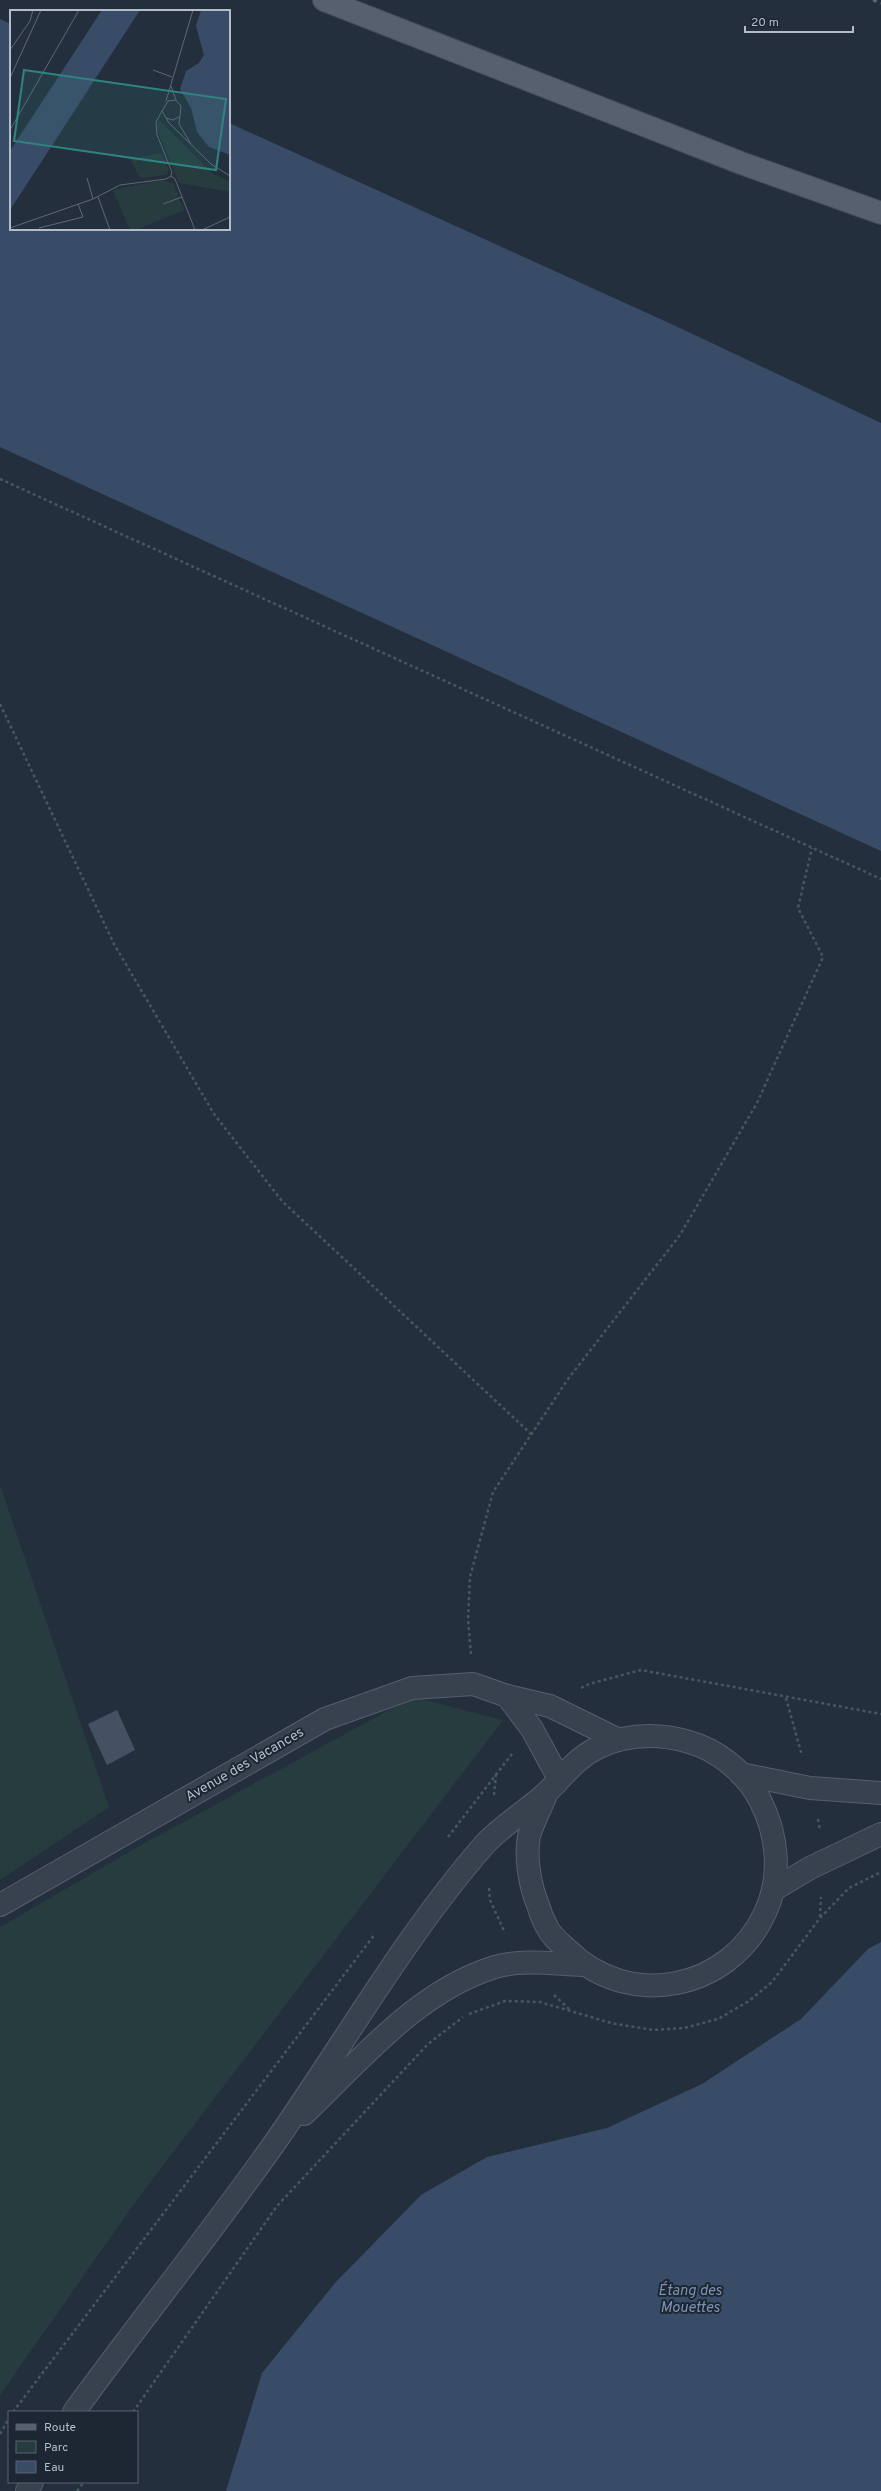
<svg xmlns="http://www.w3.org/2000/svg" width="881" height="2491" font-family="Overpass,sans-serif">
<style>
.green{fill:#263c3f}
.water{fill:#394c67}
.building{fill:#455162}
.lines{fill:none;stroke-linecap:round;stroke-linejoin:round}
.tertiary-casing{stroke:#565f6c;stroke-width:24}
.primary-casing{stroke:#414a57;stroke-width:24}
.path{stroke:#44595c;stroke-width:2.5;stroke-dasharray:3 3;stroke-linecap:butt}
.tertiary{stroke:#38414e;stroke-width:22}
.primary{stroke:#56606e;stroke-width:22}
.rail{stroke:#5a6575;stroke-width:3;stroke-dasharray:4 4;stroke-linecap:butt}
.labels{text-anchor:middle;dominant-baseline:central;stroke-width:4;stroke-linejoin:round;paint-order:stroke}
.street-label{font-size:14px;fill:#b4bcc9;stroke:#1d2633}
.water-label{font-size:15px;font-style:italic;fill:#7c92b1;stroke:#1d2633}
.inset-road{fill:none;stroke:#5e6776;stroke-width:1}
.view{fill:#308480;fill-opacity:0.15;stroke:#308480;stroke-width:2}
.inset-edge{fill:none;stroke:#b4bcc9;stroke-width:2}
</style>
<rect width="100%" height="100%" fill="#242f3e"/>
<g class="green">
<polygon points="0,1485 109,1807 0,1880"/>
<polygon points="413,1697 503,1720 136,2201 0,2395 0,1927 134,1849"/>
</g>
<g class="water">
<polygon points="0,19 11,24 11,229 229,229 229,123 680,328 881,423 881,851 0,447"/>
<polygon points="881,1942 881,2491 226,2491 262,2373 335,2283 421,2195 487,2157 607,2128 702,2084 801,2019 868,1949"/>
</g>
<polygon class="building" points="117,1710 135,1750 107,1765 88,1724"/>
<g class="lines">
<g class="tertiary-casing">
<g id="tertiary">
<polyline points="507,1696 532,1729 558,1777"/>
<polyline points="741,1774 810,1788 881,1793"/>
<polyline points="773,1890 810,1868 881,1834"/>
<polyline points="0,1905 325,1719 412,1688 473,1684 507,1696 550,1706 619,1740"/>
<path d="M304 2114C361 2060 417 1991 495 1967 523 1959 554 1964 582 1965"/>
<path d="M74 2412C140 2321 211 2233 276 2141 345 2042 405 1936 484 1845 501 1826 525 1812 544 1795 563 1778 573 1760 597 1748 626 1734 658 1733 689 1742 718 1750 746 1773 760 1800 778 1835 782 1877 765 1913 729 1991 628 2010 568 1950 560 1943 551 1936 547 1927 543 1920 540 1912 538 1905 530 1886 525 1857 529 1836 533 1821 542 1806 547 1792"/>
<polyline points="27,2491 32,2482"/>
</g>
</g>
<g class="primary-casing">
<polyline id="primary" points="324,0 741,163 881,213"/>
</g>
<g class="path">
<polyline points="0,479 881,879"/>
<polyline points="0,704 114,944 214,1114 282,1201 531,1434"/>
<polyline points="471,1654 468,1619 470,1577 493,1492 568,1379 680,1235 757,1103 823,957 798,908 812,848"/>
<polyline points="581,1688 589,1684 641,1670 881,1714"/>
<polyline points="786,1698 802,1756"/>
<polyline points="494,1795 496,1774"/>
<polyline points="818,1819 820,1830"/>
<polyline points="448,1837 512,1754"/>
<polyline points="489,1888 490,1900 505,1933"/>
<polyline points="820,1917 821,1897"/>
<polyline points="554,1995 569,2009"/>
<polyline points="469,2014 505,2001 540,2002 611,2023 653,2030 684,2028 718,2019 749,2001 772,1982 820,1918 849,1888 881,1872"/>
<polyline points="13,2412 375,1934"/>
<polyline points="133,2412 277,2206 428,2044 463,2017"/>
<polyline points="0,2434 9,2418"/>
<polyline points="77,2491 84,2482"/>
</g>
<use href="#tertiary" class="tertiary"/>
<use href="#primary" class="primary"/>
<polyline class="rail" points="873,0 881,3"/>
</g>
<g class="labels">
<g class="street-label">
<text transform="translate(245 1765) rotate(-30)">Avenue des Vacances</text>
</g>
<g class="water-label">
<text x="690" y="2291">Étang des<tspan x="690" dy="17">Mouettes</tspan></text>
</g>
</g>
<g transform="translate(10 10)">
<rect width="220" height="220" fill="#242f3e"/>
<path d="M149 110 202 163 220 172V182L169 173 146 117ZM152 143 159 159 157 165 130 168 120 149ZM152 170 163 173 174 200 126 220H120L103 180Z" fill="#263c3f"/>
<path d="M92 0H130L0 200V141ZM191 0H220V145L199 137 187 122 181 98 170 79 176 61 189 53 194 45 186 16Z" fill="#394c67"/>
<path class="inset-road" d="M0 40 20 11 23 0M143 60 162 67M0 68 31 0M161 76 166 90M156 91 183 0M152 101 146 112 147 125 162 162 161 166 165 169 185 220M156 108 163 110 169 107M0 120 69 0M181 134 169 114 171 96 166 90 158 91 152 101 159 113 201 154 220 166M77 168 83 189M88 187 100 220M153 194 172 187M0 218 83 189 110 175 156 169 161 166M29 218 73 207 68 194M192 220 220 207"/>
<path class="view" d="M14 60 216 89 206 160 4 131Z"/>
<rect width="220" height="220" class="inset-edge"/>
</g>
<rect x="8" y="2411" width="130" height="72" fill="#1d2633" stroke="#59626f"/>
<rect x="16" y="2424" width="20" height="6" fill="#56606e" stroke="#59626f"/>
<text x="44" y="2431" font-size="12" fill="#b4bcc9">Route</text>
<rect x="16" y="2441" width="20" height="12" fill="#263c3f" stroke="#59626f"/>
<text x="44" y="2451" font-size="12" fill="#b4bcc9">Parc</text>
<rect x="16" y="2461" width="20" height="12" fill="#394c67" stroke="#59626f"/>
<text x="44" y="2471" font-size="12" fill="#b4bcc9">Eau</text>
<path d="M745 26v6h108v-6" fill="none" stroke="#b4bcc9" stroke-width="2"/>
<text x="751" y="26" font-size="12" fill="#b4bcc9" stroke="#1d2633" stroke-width="3" paint-order="stroke">20 m</text>
</svg>
